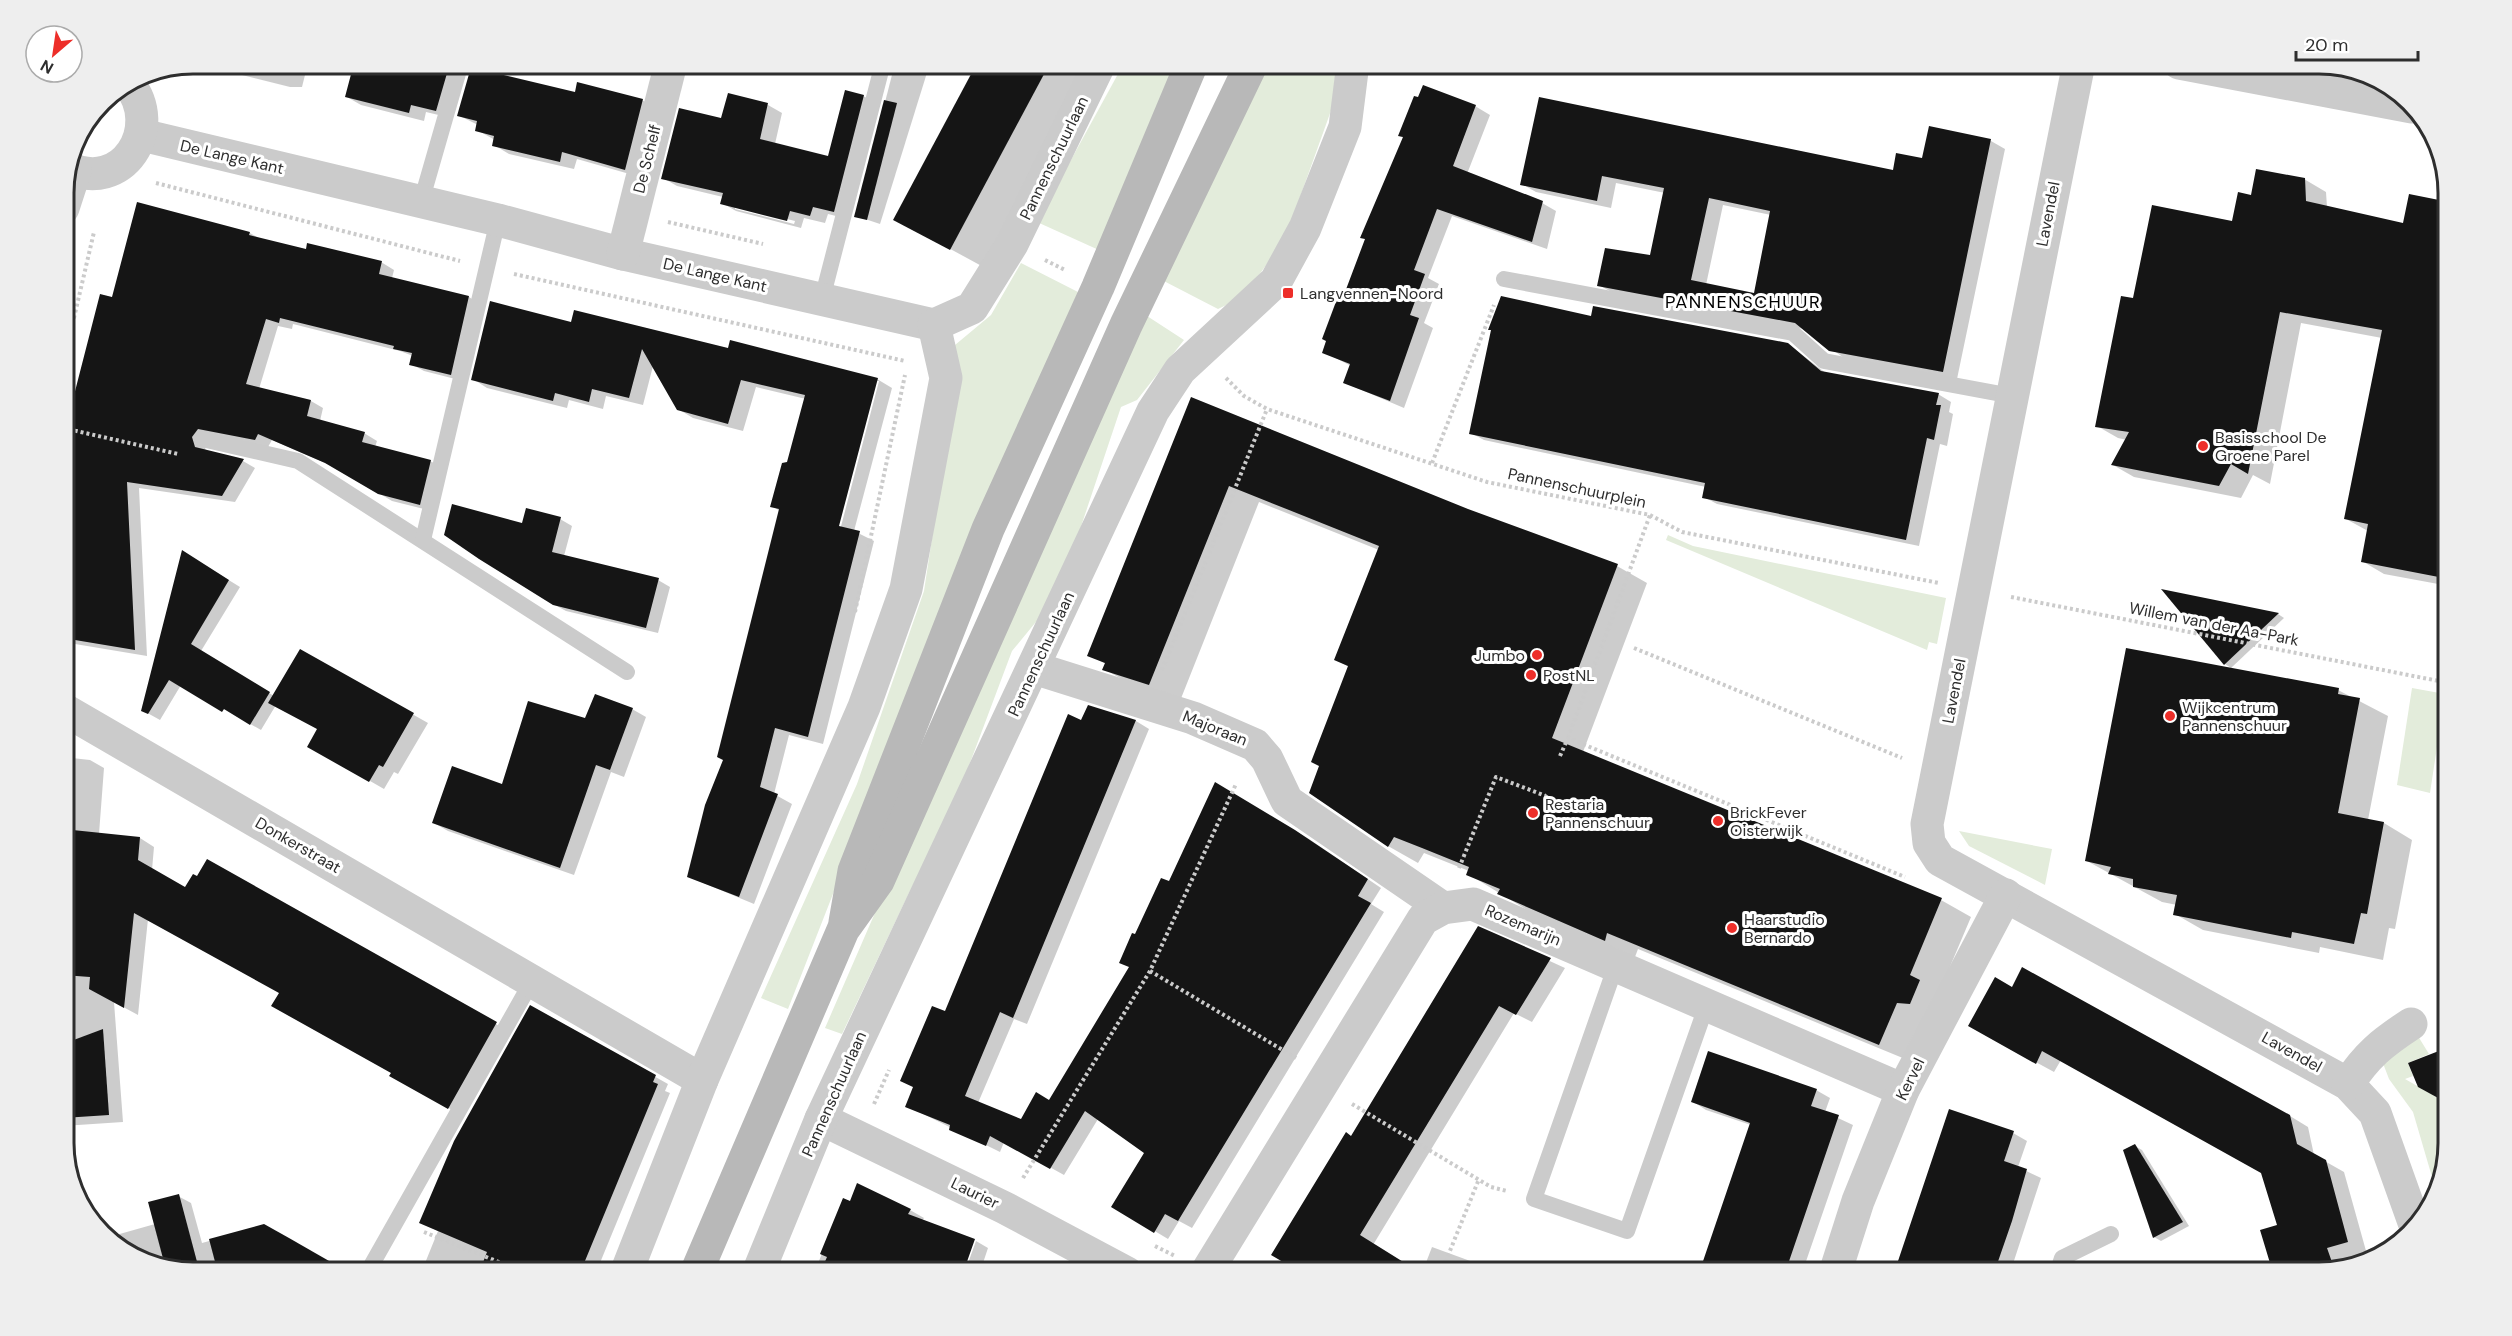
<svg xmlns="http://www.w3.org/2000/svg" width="2512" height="1336" font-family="'DM Sans',sans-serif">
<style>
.green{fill:#e3ecdb}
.shadow{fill:#0003;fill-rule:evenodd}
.building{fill:#151515;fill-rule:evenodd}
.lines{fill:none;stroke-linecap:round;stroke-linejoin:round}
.path{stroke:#cbcbcb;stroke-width:4;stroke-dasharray:3 3;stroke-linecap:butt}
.lane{stroke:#cbcbcb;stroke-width:16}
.street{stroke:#cbcbcb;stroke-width:33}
.secondary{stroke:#b8b8b8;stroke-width:33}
.poi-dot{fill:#ed2e29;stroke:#fff;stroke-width:2}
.labels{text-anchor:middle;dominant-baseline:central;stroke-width:6;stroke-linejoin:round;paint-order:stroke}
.street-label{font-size:16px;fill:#2e2e2e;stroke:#fff}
.poi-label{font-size:16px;fill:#2e2e2e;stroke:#fff;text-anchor:start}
.neighbourhood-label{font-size:18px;letter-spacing:1.5px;fill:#000;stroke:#fff}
.rim{fill:none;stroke:#2e2e2e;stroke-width:3}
</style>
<rect width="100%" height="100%" fill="#fff"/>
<g class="green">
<polygon points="1124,63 1181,63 1101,251 1037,222"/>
<polygon points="1265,63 1336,63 1333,105 1285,239 1243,297 1218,309 1158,278"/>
<polygon points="1021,263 1078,292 939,623 788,1009 761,998 857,784 924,591 938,499 955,345 991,315"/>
<polygon points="1144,314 1184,340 1137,400 1121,407 1058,595 1012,651 953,808 909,893 842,1034 825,1028 911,830"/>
<polygon points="1668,535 1693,546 1946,598 1937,644 1929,642 1927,650 1666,540"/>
<polygon points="2412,688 2445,694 2430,793 2397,785"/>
<polygon points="1959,831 2052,849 2045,885 1969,846"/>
<polygon points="2413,1028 2429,1054 2408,1063 2413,1076 2405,1079 2449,1104 2449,1144 2437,1194 2413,1112 2389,1079 2381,1058"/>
</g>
<g class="shadow">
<polygon points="194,63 308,63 302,87 290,87"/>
<polygon points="355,63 463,63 451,118 426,112 424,121 361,105 347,97"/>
<polygon points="895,63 930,63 880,224 856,216"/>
<polygon points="979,63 1100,63 989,270 895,219"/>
<path d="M729 95 768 105 782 113 775 144 829 158 863 96 878 104 848 219 828 214 825 223 804 218 801 228 736 211 722 203 723 197 677 186 663 178 722 120ZM735 206 795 221 794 224 735 209Z"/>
<path d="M1540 99 1894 172 1923 159 1930 128 1991 141 2005 149 1957 379 1844 358 1804 329 1613 293 1599 285 1651 257 1665 193 1616 183 1611 208 1536 192 1522 184ZM1723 205 1771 215 1755 294 1706 285Z"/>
<polygon points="642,100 657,109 640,177 577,159 574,169 509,154 494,145 495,140 477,130 478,125 458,115"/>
<polygon points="1475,106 1490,115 1467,174 1542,203 1556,211 1547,249 1452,216 1428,278 1439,284 1424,323 1433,328 1404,408 1345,383 1351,366 1324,352 1367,240 1362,237 1404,138 1400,136"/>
<polygon points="2304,179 2326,192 2327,207 2404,225 2449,203 2449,586 2384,574 2362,561 2368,531 2346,519 2382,338 2301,323 2270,484 2253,475 2241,498 2134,477 2113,465 2127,440 2118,438 2097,426 2134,300 2233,223 2252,197"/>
<polygon points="138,204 250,233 262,240 307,251 381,262 394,270 392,278 469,297 481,305 463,381 424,371 411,364 413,356 400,351 293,324 292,329 278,326 259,389 311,401 323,408 320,421 364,433 377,441 375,447 430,461 443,468 432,511 392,501 337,468 272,440 268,447 204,444 206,451 243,461 255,468 235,502 139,488 147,656 63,642 63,459 113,299"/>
<polygon points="1592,318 1788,344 1827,374 1938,394 1951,402 1949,412 1953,414 1947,446 1940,444 1919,546 1717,504 1704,497 1706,487 1484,440 1471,433"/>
<path d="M572 324 729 350 877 379 892 388 854 531 874 541 823 744 789 735 774 794 792 804 754 904 689 877 724 760 780 511 772 506 788 464 806 399 756 387 743 431 693 418 678 409 653 366 643 405 606 396 603 409 569 400 567 408 487 388 473 379ZM875 381H879L839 534 836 533Z"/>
<polygon points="1192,399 1468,510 1617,566 1647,583 1583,752 1941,900 1971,917 1910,1061 1638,949 1635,957 1529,911 1468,874 1469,871 1424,853 1418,863 1388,846 1320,766 1349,667 1336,660 1379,550 1259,502 1180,701 1134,686 1104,669 1106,664 1089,655"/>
<polygon points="560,519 572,526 564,556 658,580 670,587 658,633 566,611 553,604 523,525"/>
<polygon points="193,558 240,587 201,651 274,696 301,651 428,723 398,774 394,772 384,789 309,746 319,729 276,705 261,730 181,685 160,720 142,710"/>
<polygon points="2165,591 2278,614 2284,618 2231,668 2225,664"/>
<polygon points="2338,690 2388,716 2368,820 2384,823 2412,840 2395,929 2389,928 2383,960 2320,947 2319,953 2203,930 2175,914 2177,905 2162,902 2087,861"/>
<polygon points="1089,706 1136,721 1149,729 1027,1024 1014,1019 978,1103 1021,1121 1050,1102 1131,968 1135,936 1170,883 1216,784 1309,839 1381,888 1371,904 1384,912 1192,1228 1179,1221 1168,1239 1113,1206 1146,1152 1098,1119 1064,1175 1004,1142 1000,1152 907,1106 915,1088 902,1081 946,1013"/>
<polygon points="632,709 646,717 624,777 611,772 574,875 448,831 434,823 503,786 586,720"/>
<polygon points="63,757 90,760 104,768 99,834 140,838 154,847 152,870 186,889 198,878 207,861 510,1032 463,1116 391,1076 392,1073 280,992 148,919 138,1015 114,1002 123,1122 63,1126"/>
<polygon points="1478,928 1565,968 1532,1022 1514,1013 1356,1273 1352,1138"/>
<polygon points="531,1007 668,1084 665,1091 670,1093 602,1258 596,1273 421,1273 438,1231 421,1222"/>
<polygon points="1970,1026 2290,1116 2308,1127 2314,1155 2344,1172 2368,1258 2320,1273 2274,1273 2279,1226 2263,1172 2061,1060 2054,1072"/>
<polygon points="1816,1090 1830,1098 1825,1112 1853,1125 1802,1273 1701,1273 1751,1125 1706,1110 1692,1101"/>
<polygon points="2013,1133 2027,1141 2018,1167 2041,1178 2010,1273 1895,1273"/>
<polygon points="2135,1146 2142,1150 2189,1226 2161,1241 2154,1237"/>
<polygon points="178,1196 191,1203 202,1243 263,1226 346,1273 192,1273 135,1259 109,1237 155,1224"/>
<polygon points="844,1200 910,1210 924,1218 922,1221 965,1262 968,1263 976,1241 988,1248 983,1263 1008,1273 814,1273"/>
<polygon points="1432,1247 1484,1266 1496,1273 1422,1273"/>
</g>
<g class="building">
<polygon points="354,63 450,63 436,111 411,105 409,113 345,97"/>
<polygon points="977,63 1050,63 950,250 893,220"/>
<polygon points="471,67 575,92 577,82 643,99 625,170 562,152 560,162 492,146 494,136 475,131 477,121 457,116"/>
<polygon points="1423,85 1476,105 1453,166 1543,201 1532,242 1437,209 1414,270 1425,274 1410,315 1419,318 1390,401 1343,383 1350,364 1322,353 1326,341 1322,339 1337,299 1342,300 1365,239 1360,238 1403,137 1398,136 1414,96 1418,97"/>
<polygon points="845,90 864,95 834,212 813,207 810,216 790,211 787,221 720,204 723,193 661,179 679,108 721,118 728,93 768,103 760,139 828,156"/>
<path d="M1539 97 1893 170 1896 153 1922 158 1929 126 1991 139 1943 372 1829 351 1795 323 1597 286 1605 248 1650 255 1664 188 1602 176 1597 201 1520 185ZM1709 198 1770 211 1754 293 1691 280Z"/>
<polygon points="884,100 897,103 867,220 854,217"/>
<polygon points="2256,169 2305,178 2306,201 2403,223 2409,194 2449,202 2449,579 2361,562 2368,524 2344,519 2382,330 2280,312 2248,474 2231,464 2219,486 2111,465 2129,432 2095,427 2121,296 2133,298 2152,205 2232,221 2238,192 2251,195"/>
<polygon points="137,202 250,232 249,235 306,249 307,243 382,261 379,274 469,296 451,375 409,365 412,353 393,349 394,346 280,318 279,323 266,319 246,384 311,400 307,416 365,432 362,442 431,460 420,505 378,494 325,463 258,434 255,440 198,429 192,437 195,447 244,459 222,496 127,482 135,650 63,638 63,438 100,294 112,297"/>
<polygon points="1501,296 1591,316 1593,306 1788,343 1821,371 1939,393 1936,405 1941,405 1934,440 1927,438 1906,540 1702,498 1705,483 1469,434 1491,330 1488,330"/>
<polygon points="490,301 571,322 574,310 728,348 730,340 878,378 839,526 860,531 808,737 775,728 760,787 778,794 739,897 687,877 705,805 723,760 717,757 779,509 770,507 782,463 787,462 805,395 741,380 728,424 677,410 642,349 629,398 592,389 589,402 555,393 553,401 471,380"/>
<polygon points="1191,397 1468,509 1618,564 1552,738 1942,898 1910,975 1920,980 1910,1004 1897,1003 1879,1045 1607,933 1605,941 1497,894 1500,889 1466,875 1469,867 1422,848 1394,837 1388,847 1309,793 1319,766 1311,762 1348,666 1334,660 1379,546 1229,486 1149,685 1102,670 1105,663 1087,656"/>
<polygon points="452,504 522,523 526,508 561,517 552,552 659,578 646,628 553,605 479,559 444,535"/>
<polygon points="182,550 229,580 191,644 270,692 250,725 224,709 222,712 169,680 148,714 141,711"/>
<polygon points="2161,589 2279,613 2224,665"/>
<polygon points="2126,648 2339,688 2338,694 2360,698 2338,813 2384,822 2367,914 2361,913 2354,944 2292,932 2291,938 2173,915 2177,895 2133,887 2133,879 2108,874 2111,867 2085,861"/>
<polygon points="300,649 414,713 383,767 379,765 369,782 307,747 317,729 268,703"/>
<polygon points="595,694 633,708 610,770 596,765 560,868 432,823 452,766 502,784 528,701 585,718"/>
<polygon points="1088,705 1136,720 1013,1018 1000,1012 965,1096 1021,1119 1036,1092 1049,1100 1129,967 1119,963 1132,933 1135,934 1161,878 1169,881 1215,782 1295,830 1368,879 1358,896 1371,903 1178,1221 1165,1214 1154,1233 1111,1207 1144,1153 1085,1111 1050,1169 990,1136 986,1146 949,1130 950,1125 905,1107 913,1087 900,1081 932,1006 945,1011 1068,714 1081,720"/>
<polygon points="63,829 140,837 138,860 185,887 193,874 197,876 207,859 497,1022 448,1109 389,1076 391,1073 271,1006 279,993 134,913 124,1008 89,989 90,977 63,975"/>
<polygon points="1478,926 1551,958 1516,1015 1499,1006 1360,1235 1421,1273 1277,1273 1283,1262 1271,1255 1346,1132 1351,1136"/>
<polygon points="2022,967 2290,1115 2297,1144 2326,1160 2348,1242 2327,1248 2333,1265 2307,1273 2273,1273 2260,1230 2277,1225 2261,1173 2042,1051 2036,1064 1968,1026 1995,977 2012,987"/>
<polygon points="530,1005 656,1075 653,1082 658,1084 580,1273 479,1273 487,1252 419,1223 454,1141"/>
<polygon points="103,1029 109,1115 63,1118 63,1044"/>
<polygon points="2449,1047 2449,1104 2418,1087 2408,1063"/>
<polygon points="1708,1051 1817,1089 1811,1106 1839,1115 1785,1273 1699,1273 1750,1123 1691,1102"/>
<polygon points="1949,1109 2014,1131 2004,1161 2027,1169 2012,1221 1994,1273 1894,1273"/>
<polygon points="2135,1144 2183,1222 2153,1238 2123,1150"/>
<polygon points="857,1183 911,1209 908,1214 975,1239 963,1273 820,1273 827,1257 820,1254 843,1198 850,1201"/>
<polygon points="179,1194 200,1273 165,1266 148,1202"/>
<polygon points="264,1224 289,1238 350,1273 218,1273 209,1239"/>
</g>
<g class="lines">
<g class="path">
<polyline points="156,183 460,261"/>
<polyline points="668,222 763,244"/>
<polyline points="1045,260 1065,270"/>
<polyline points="514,274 905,361"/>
<polyline points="63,365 94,232"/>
<polyline points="1226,378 1244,396 1267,409 1487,482 1650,515 1682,532 1939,583"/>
<polyline points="63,428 178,454"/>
<polyline points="1432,463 1494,305"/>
<polyline points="2011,597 2449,683"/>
<polyline points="855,612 905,375"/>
<polyline points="1634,648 1902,758"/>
<polyline points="1162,670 1267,409"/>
<polyline points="1568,738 1650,515"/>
<polyline points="1560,756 1568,738 1905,877"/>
<polyline points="2440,777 2449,778"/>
<polyline points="1459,868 1496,777 1546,796 1547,793"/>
<polyline points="1150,971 1296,1058"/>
<polyline points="874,1104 889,1070"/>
<polyline points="1352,1104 1491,1187 1507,1191"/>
<polyline points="1023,1178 1150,971 1236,784"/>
<polyline points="424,1232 526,1273"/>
<polyline points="1155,1246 1175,1256"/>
<polyline points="1441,1273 1479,1179"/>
</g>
<g class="lane">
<polyline points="421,202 461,63"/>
<polyline points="1504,279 1793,333 1824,361 2012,396"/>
<polyline points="822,299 883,63"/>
<polyline points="202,439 298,461 627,672"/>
<polyline points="423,540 498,220"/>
<polyline points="1616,965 1534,1199 1627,1231 1707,1004"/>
<polyline points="367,1273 532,981"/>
<polyline points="2057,1273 2062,1258 2111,1234"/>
</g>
<g class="street">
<polyline points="2079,63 1927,824 1929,843 1940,860 2348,1084 2375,1113 2415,1225"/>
<polyline points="2179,63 2412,107"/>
<polyline points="142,135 498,220 623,254 934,325"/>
<path d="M67 167C122 195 165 128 128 83"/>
<polyline points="63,208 75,171"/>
<polyline points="623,254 671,63"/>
<polyline points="1034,668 1193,718 1255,745 1267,759 1287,801 1443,908"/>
<polyline points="63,709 702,1080"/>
<path d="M2348 1084C2367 1055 2382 1043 2411 1024"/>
<polyline points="821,1119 1005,1208 1127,1273"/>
<polyline points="626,1273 702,1080 864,707 906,589 946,378 934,325 972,308 1012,244 1100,63"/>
<polyline points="758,1273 821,1119 1153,411 1180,370 1276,281 1305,228 1345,127 1353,63"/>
<polyline points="1206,1273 1423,919 1443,908 1473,904 1903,1090"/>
<polyline points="1835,1273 1858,1201 1903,1090 2006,895"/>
</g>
<g class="secondary">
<polyline points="845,922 854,871 988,529 1098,287 1192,63"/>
<polyline points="696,1273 843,930 878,881 1126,325 1252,63"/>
</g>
</g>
<g class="poi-dot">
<rect x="1282" y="287" width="12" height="12" rx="3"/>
<circle cx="2203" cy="446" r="6"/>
<circle cx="1537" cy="655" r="6"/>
<circle cx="1531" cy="675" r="6"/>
<circle cx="2170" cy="716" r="6"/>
<circle cx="1533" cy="813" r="6"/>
<circle cx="1718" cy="821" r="6"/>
<circle cx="1732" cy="928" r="6"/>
</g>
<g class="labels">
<g class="street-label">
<text transform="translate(232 157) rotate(13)">De Lange Kant</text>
<text transform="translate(1054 158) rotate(-64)">Pannenschuurlaan</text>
<text transform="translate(647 159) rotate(-76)">De Schelf</text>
<text transform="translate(2048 214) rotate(-79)">Lavendel</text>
<text transform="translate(715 275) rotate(13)">De Lange Kant</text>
<text transform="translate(1577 488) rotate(12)">Pannenschuurplein</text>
<text transform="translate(2214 624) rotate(11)">Willem van der Aa-Park</text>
<text transform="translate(1041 654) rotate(-65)">Pannenschuurlaan</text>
<text transform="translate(1954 691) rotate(-79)">Lavendel</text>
<text transform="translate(1215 728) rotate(22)">Majoraan</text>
<text transform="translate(298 845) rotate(30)">Donkerstraat</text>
<text transform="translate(1523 925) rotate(23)">Rozemarijn</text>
<text transform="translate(2292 1052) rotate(29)">Lavendel</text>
<text transform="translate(1910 1079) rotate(-64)">Kervel</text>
<text transform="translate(834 1094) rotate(-66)">Pannenschuurlaan</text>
<text transform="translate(975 1193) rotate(26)">Laurier</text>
</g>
<g class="poi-label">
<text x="1300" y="293">Langvennen-Noord</text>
<text x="2215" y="437">Basisschool De<tspan x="2215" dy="18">Groene Parel</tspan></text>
<text x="1525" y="655" text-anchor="end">Jumbo</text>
<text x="1543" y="675">PostNL</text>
<text x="2182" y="707">Wijkcentrum<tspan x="2182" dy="18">Pannenschuur</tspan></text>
<text x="1545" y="804">Restaria<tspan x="1545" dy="18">Pannenschuur</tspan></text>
<text x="1730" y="812">BrickFever<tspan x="1730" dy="18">Oisterwijk</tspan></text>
<text x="1744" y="919">Haarstudio<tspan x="1744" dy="18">Bernardo</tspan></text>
</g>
<g class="neighbourhood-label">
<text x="1743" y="302">PANNENSCHUUR</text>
</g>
</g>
<path d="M0 0H2512V1336H0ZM193 74H2319A119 119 0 0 1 2438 193V1143A119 119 0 0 1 2319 1262H193A119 119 0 0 1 74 1143V193A119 119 0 0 1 193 74Z" fill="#eee" fill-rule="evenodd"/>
<path class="rim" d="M193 74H2319A119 119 0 0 1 2438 193V1143A119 119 0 0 1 2319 1262H193A119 119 0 0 1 74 1143V193A119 119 0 0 1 193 74Z"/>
<g transform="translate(54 54) rotate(209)"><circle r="28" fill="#ffffff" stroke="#ababab" stroke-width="1.5"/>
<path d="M0-4.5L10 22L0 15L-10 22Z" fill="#ed2e29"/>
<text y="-9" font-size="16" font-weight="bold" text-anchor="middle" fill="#2e2e2e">N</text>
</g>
<path d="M2296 51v9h122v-9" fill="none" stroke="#2e2e2e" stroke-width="3"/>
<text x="2305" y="51" font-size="18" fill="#2e2e2e" stroke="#ffffff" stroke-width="4.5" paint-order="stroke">20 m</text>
</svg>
